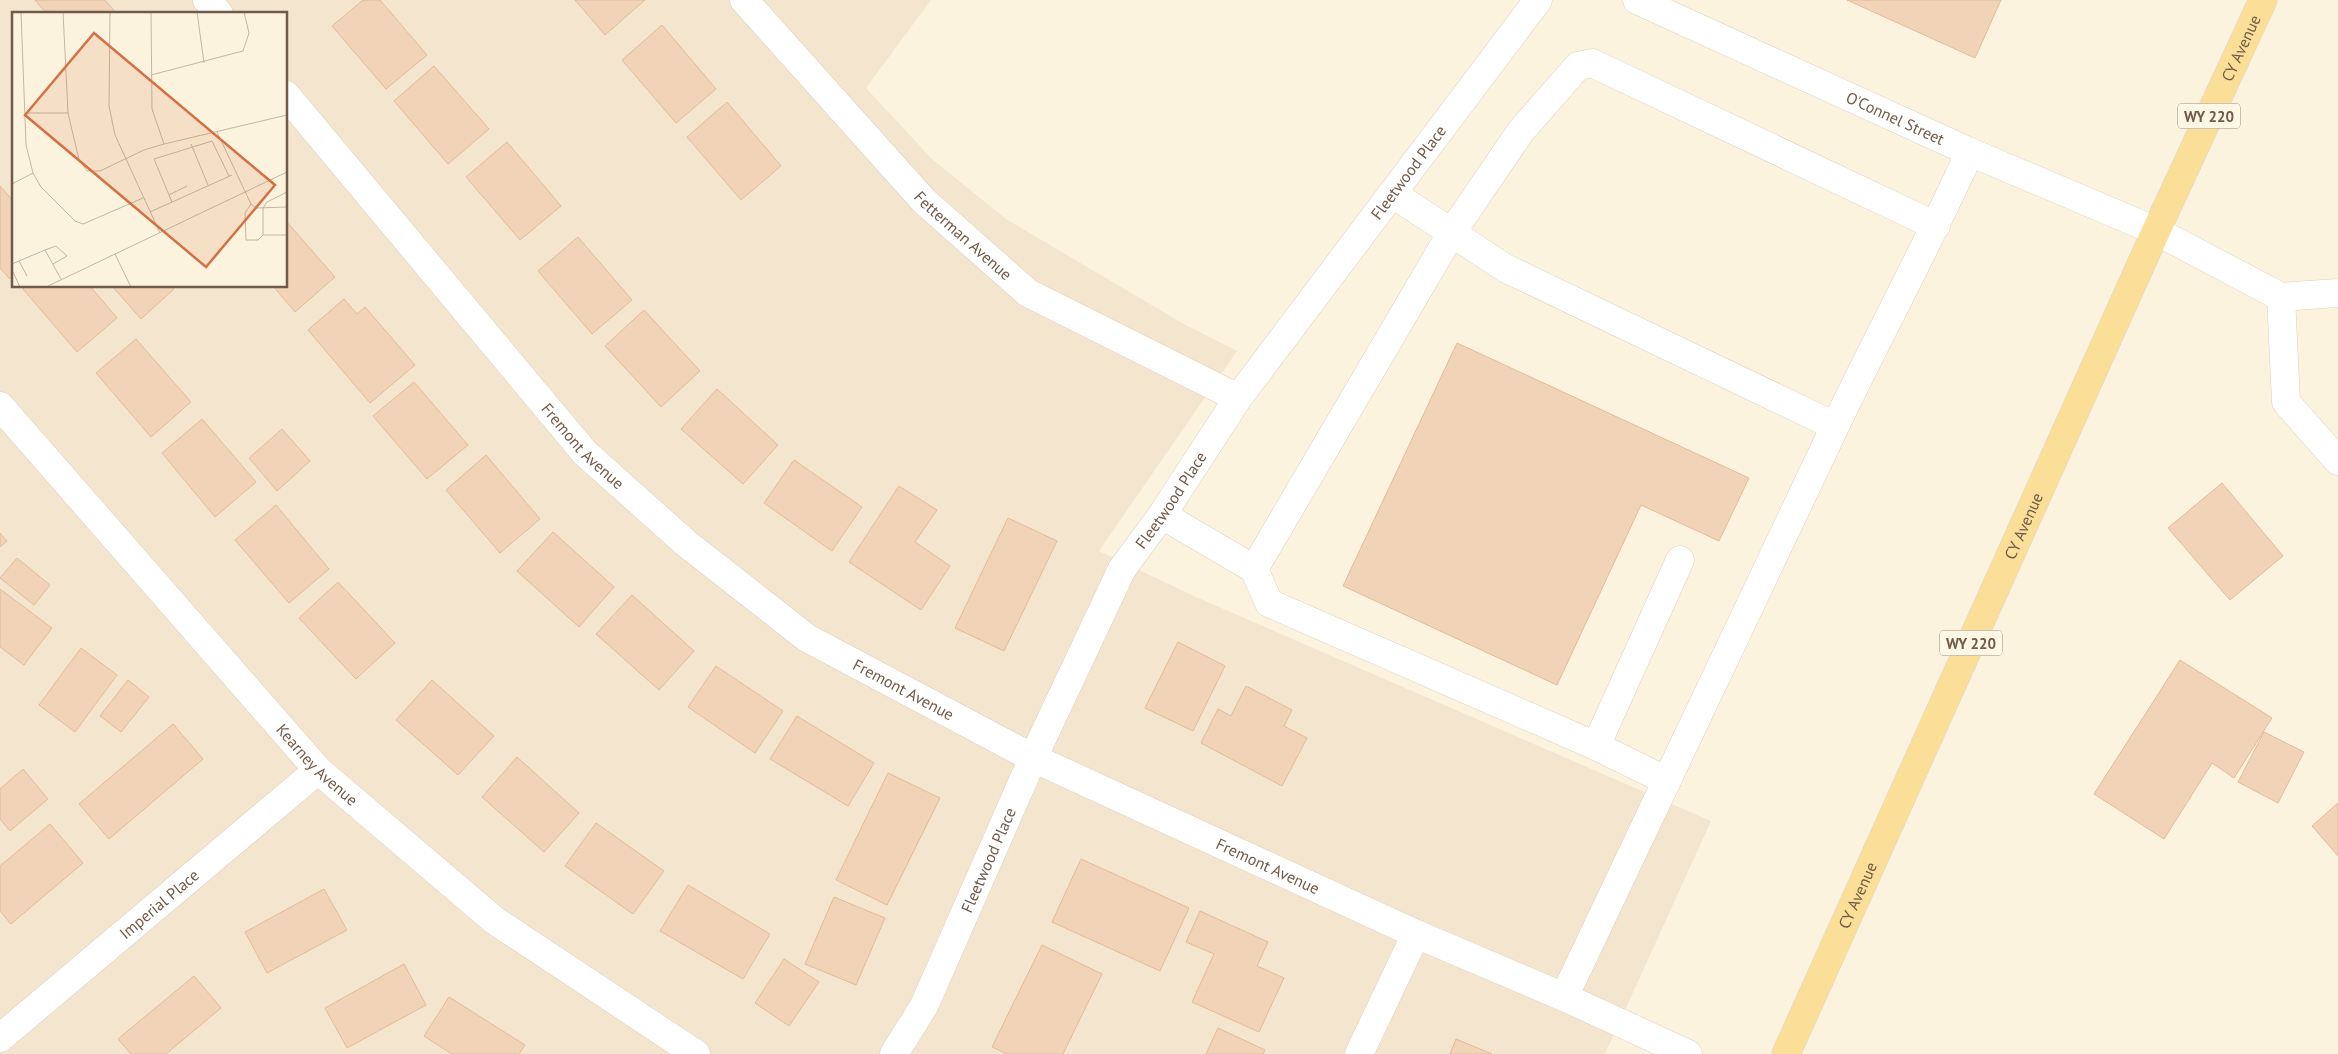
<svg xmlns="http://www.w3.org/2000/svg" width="2338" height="1054" font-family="'PT Sans',sans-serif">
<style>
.residential{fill:#f3e5ce;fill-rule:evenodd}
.building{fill:#f1d3b7;stroke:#e3bb98}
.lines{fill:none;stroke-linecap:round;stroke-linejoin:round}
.minor-casing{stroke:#dfcfbb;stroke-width:29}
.major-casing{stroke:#ddd7d3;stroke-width:29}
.minor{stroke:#fff;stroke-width:28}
.major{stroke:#fbde97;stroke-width:28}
.labels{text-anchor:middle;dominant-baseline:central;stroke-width:5;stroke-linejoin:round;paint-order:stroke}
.shield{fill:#fff7e5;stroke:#9c8976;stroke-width:1}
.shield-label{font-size:15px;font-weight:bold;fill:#715a47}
.street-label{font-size:16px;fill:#715a47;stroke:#fff7e5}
.inset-road{fill:none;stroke:#c4b6a2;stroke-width:1}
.view{fill:#d47144;fill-opacity:0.15;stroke:#d47144;stroke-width:2.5}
.inset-edge{fill:none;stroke:#715a47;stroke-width:2.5}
</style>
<rect width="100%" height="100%" fill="#fcf3df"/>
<path class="residential" d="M0 0H931L866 88 932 159 1006 219 1182 323 1237 351 1099 551 1196 597 1711 821 1605 1054H0ZM14 14H286V286H14Z"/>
<g class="building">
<polygon points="35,0 105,0 117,14 47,14"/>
<polygon points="363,0 380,0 427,55 386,89 332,26"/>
<polygon points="575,0 645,0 605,35"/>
<polygon points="1847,0 2001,0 1975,58"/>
<polygon points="662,25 716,89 676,123 622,60"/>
<polygon points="434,66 489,129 448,164 394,101"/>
<polygon points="727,102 781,166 741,200 687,137"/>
<polygon points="507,142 561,206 520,240 466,177"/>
<polygon points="0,186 14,202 14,275 10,279 0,268"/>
<polygon points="286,221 335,277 295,312 273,286 286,286"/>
<polygon points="578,237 632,300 592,334 538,271"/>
<polygon points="26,286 90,286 117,318 77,352 23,289"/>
<polygon points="112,286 171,286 174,289 141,319"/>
<polygon points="344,299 357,314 365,307 415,365 370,403 308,330"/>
<polygon points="644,310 700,371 661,407 605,346"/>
<polygon points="136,339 191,402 151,437 96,373"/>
<polygon points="1457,343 1749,478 1719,541 1641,505 1557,685 1343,586"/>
<polygon points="414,382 468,445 427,479 373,416"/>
<polygon points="717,389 778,445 743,484 681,429"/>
<polygon points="202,419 256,482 215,517 162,453"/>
<polygon points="282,429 310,461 277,491 249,458"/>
<polygon points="486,455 540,519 500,553 446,490"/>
<polygon points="794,460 862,507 832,551 764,503"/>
<polygon points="2222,483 2283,556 2230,600 2168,528"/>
<polygon points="899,486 937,510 915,542 950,566 921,610 849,562"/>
<polygon points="276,505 329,569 289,603 235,540"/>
<polygon points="1008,518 1057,541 1004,651 955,628"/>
<polygon points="553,532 614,587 579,627 517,571"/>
<polygon points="0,533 7,541 0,547"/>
<polygon points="17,558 50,585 34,605 0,578"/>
<polygon points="338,582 395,643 356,679 299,618"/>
<polygon points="0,589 52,628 24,665 0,647"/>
<polygon points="632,595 694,651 659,690 596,634"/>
<polygon points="1178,642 1225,666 1193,731 1145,708"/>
<polygon points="81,648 117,675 75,732 39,705"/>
<polygon points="2180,660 2272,718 2234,778 2212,763 2164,839 2094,794"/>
<polygon points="716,666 783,711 755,753 688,707"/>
<polygon points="128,680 149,697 121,732 100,716"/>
<polygon points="432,680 494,736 458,775 396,720"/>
<polygon points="1246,686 1292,710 1284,726 1307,738 1282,786 1201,743 1218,709 1231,716"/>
<polygon points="797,716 874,763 848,806 770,759"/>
<polygon points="173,724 203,759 109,839 79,804"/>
<polygon points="2264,732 2304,752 2278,803 2238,782"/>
<polygon points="517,757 579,813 544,852 482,797"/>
<polygon points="23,769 48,799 10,831 0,819 0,789"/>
<polygon points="888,773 940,798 887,905 836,880"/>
<polygon points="2338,803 2338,856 2312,826"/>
<polygon points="596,823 664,871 633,914 565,866"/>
<polygon points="50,824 83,863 11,924 0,911 0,866"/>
<polygon points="1081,859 1189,908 1160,971 1052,922"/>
<polygon points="688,885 770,934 743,979 660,931"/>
<polygon points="324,889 347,930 267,973 245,932"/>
<polygon points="834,897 885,918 856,985 805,964"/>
<polygon points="1200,911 1268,942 1257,966 1284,978 1259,1032 1192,1002 1214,954 1186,942"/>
<polygon points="1042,945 1102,974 1063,1054 1007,1054 992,1047"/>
<polygon points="784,959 819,982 789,1026 755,1003"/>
<polygon points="404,964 426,1005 347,1048 325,1008"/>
<polygon points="194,976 221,1008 166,1054 131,1054 118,1039"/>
<polygon points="449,997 525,1045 519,1054 452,1054 424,1036"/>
<polygon points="1218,1028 1265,1050 1263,1054 1206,1054"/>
<polygon points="1456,1039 1492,1054 1450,1054"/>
</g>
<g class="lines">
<g class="minor-casing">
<g id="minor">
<polyline points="207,0 219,14"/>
<path id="s1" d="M744 0 924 201 1028 293 1238 398"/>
<path id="s2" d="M1637 0 1970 152 2156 231 2281 297 2338 293"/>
<path id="s3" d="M286 95 585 453 687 544 807 638 1033 758 1416 934 1564 997 1688 1054"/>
<polyline points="1393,194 1505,268 1835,426"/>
<polyline points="2281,297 2286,402 2338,461"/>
<path id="s4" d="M0 406 318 770 494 920 696 1054"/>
<polyline points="1162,515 1254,569"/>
<polyline points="1596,746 1680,560"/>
<polyline points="1667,781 1596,746 1269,603 1254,569 1452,232 1521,131 1578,66 1592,63 1936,226"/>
<path d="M1564 997C1656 804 1746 610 1839 418 1882 329 1929 242 1970 152"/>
<path id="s5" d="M0 1038 318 770"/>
<path id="s6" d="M894 1054 924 1006 1033 758 1122 569 1162 515 1238 398 1538 0"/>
<polyline points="1359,1054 1416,934"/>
</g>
</g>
<g class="major-casing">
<g id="major">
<path id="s7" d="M1786 1054 2156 231 2263 0"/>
</g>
</g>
<use href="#minor" class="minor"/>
<use href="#major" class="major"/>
</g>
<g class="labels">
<g class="shield">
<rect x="2178" y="103.5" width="62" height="25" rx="4"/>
<rect x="1940" y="630.5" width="62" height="25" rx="4"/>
</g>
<g class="shield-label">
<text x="2209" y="116">WY 220</text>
<text x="1971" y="643">WY 220</text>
</g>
<g class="street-label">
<text stroke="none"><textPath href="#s7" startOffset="1104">CY Avenue</textPath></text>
<text stroke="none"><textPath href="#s2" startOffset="284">O'Connel Street</textPath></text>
<text stroke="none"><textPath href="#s6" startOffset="1026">Fleetwood Place</textPath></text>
<text stroke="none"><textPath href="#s1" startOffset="322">Fetterman Avenue</textPath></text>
<text stroke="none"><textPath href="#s3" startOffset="460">Fremont Avenue</textPath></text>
<text stroke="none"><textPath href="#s6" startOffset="621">Fleetwood Place</textPath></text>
<text stroke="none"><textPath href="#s7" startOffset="579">CY Avenue</textPath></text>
<text stroke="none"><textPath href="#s3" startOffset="865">Fremont Avenue</textPath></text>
<text stroke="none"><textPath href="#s4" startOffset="479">Kearney Avenue</textPath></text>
<text stroke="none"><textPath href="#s6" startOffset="216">Fleetwood Place</textPath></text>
<text stroke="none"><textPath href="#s3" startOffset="1270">Fremont Avenue</textPath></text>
<text stroke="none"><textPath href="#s7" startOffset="174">CY Avenue</textPath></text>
<text stroke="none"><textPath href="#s5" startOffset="208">Imperial Place</textPath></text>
</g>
</g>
<g transform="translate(12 12)">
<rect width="275" height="275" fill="#fcf3df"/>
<path class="inset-road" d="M9 0 14 133 21 161 29 175 63 209 71 212 131 186M51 0 56 101 67 148 75 159H88L132 138 152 132 275 103M98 0 97 94 103 123 148 221M139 0 140 97 152 132M185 0 192 51M139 63 231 39 237 21 232 0M14 101H56M205 120 239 192 244 196 275 195M179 132 196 173M0 172 21 161M275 180 255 190 251 196V223H275M157 183 175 174M160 190 142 147 200 129 217 164M239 192 233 201 234 228H246L251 223M138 200 220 163M33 238 44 234 55 244 41 252M103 242 119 275M7 249 15 264M0 252 33 238 49 267M0 258 8 275M34 275 275 160"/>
<path class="view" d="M82 21 263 173 194 255 13 103Z"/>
<rect width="275" height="275" class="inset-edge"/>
</g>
</svg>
